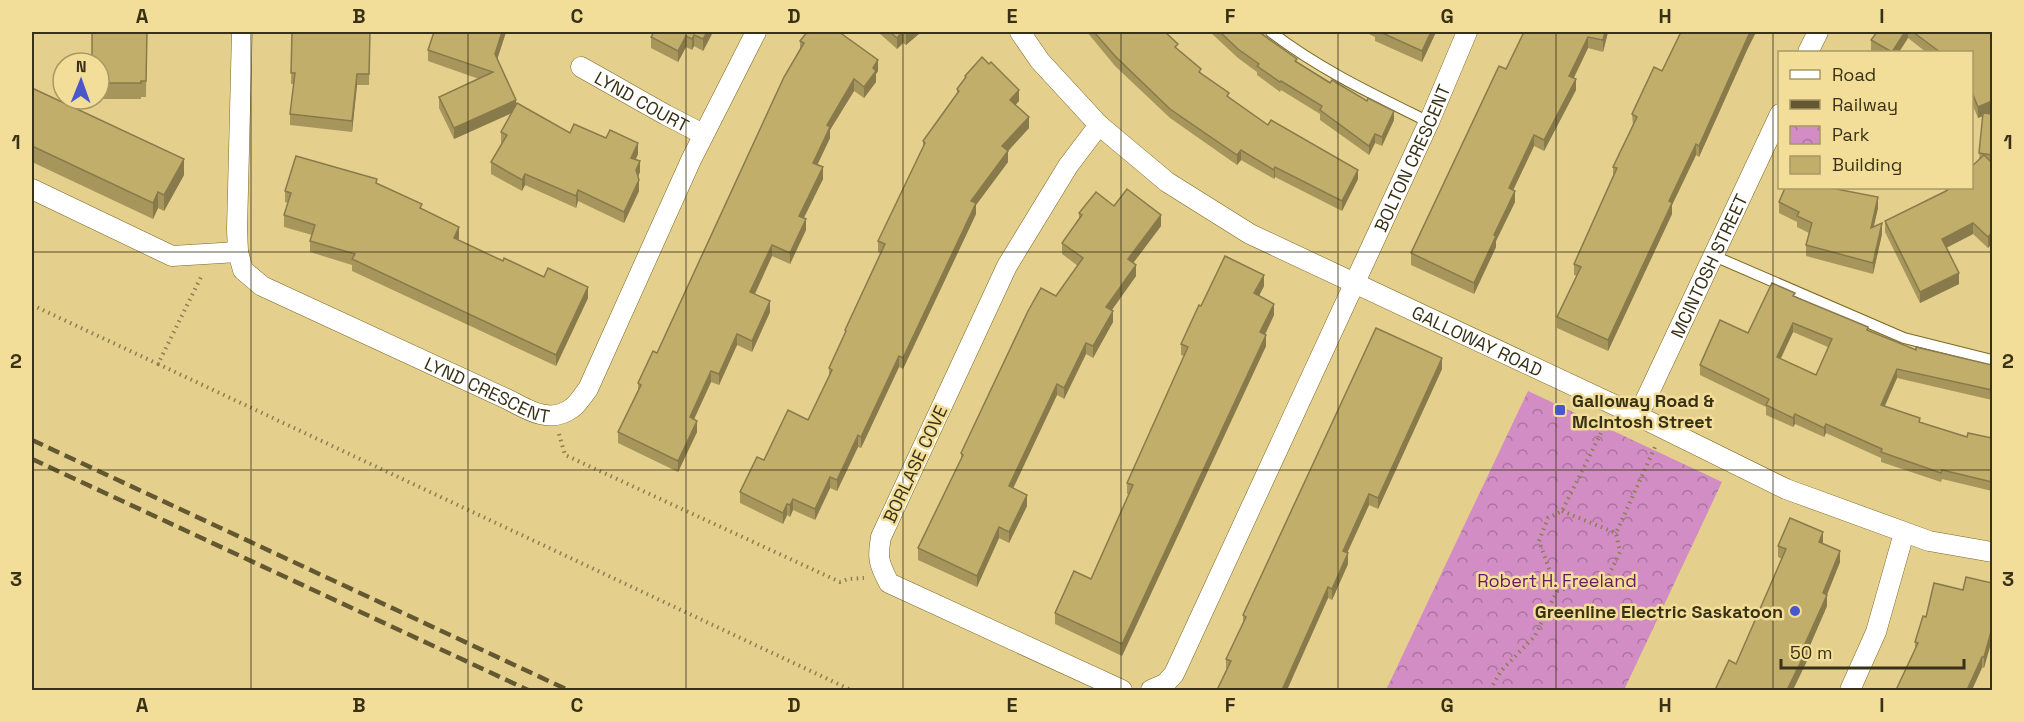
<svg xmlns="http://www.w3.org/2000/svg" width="2024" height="722" font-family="'Space Grotesk',sans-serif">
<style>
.park{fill:url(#park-crowns)}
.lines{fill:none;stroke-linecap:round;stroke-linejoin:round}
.lane-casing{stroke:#7a6722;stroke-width:12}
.street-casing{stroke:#7a6722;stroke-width:21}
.path{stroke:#8d7f50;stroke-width:4;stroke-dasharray:1.5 4.5;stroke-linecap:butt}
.lane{stroke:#fff;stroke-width:10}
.street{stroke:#fff;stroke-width:20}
.rail{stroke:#635832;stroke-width:4.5;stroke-dasharray:12 6;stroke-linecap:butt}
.wall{fill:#a7965c;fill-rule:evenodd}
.shaded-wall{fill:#887a4b}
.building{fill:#c2ae6b;stroke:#887a4b;stroke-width:1.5;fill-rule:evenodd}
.grid{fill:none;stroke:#393115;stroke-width:1.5;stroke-opacity:0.55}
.poi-dot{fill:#4a56cb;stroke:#f2de99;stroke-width:2}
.labels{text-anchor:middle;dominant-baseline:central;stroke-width:5;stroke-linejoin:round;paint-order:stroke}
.street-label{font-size:18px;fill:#393115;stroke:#f2de99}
.poi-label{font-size:18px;font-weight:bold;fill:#393115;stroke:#f2de99;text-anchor:start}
.park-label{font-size:18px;fill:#6e1763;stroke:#f2de99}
.neatline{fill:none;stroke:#393115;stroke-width:2}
.grid-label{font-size:20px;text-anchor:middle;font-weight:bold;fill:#393115}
</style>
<defs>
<pattern id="park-crowns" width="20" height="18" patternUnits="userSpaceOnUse" patternTransform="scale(1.5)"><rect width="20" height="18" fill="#d28dc4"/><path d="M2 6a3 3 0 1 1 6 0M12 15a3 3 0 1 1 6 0" fill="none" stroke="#ab749e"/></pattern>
</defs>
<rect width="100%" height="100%" fill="#e4d08c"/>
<polygon class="park" points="1528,391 1722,482 1624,690 1386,690"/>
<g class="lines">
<g class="lane-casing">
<g id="lane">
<path d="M1271 32C1319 69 1374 95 1429 122"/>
<polyline points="1714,256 1904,338 1992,360"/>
</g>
</g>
<g class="street-casing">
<g id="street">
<path id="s1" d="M242 32 237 229 238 252 243 270 262 286 509 400C529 411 551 424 572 408 578 404 583 395 588 389L691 160 756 32"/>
<path id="s2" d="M1020 32 1040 61 1099 125 1167 182 1250 234 1638 416 1786 489 1929 541 1992 552"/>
<polyline points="1808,52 1818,32"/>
<path id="s3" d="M581 67 666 115 703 134"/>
<path d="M1099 125 1068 166 1007 266 881 537C877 558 879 564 889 583L1122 690"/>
<polyline points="32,189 172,256 238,252"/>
<path id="s4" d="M1638 416 1780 114"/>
<path id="s5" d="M1151 690 1165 684 1174 674 1429 122 1467 32"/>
<polyline points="1850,690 1876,632 1904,533"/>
</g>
</g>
<g class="path">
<polyline points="32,305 158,364 202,275"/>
<polyline points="158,364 851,690"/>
<polyline points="559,434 565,455 840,582 848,579 864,578"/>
<polyline points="1562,511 1616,533"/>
<polyline points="1557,591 1609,575 1620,552 1616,533 1655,447"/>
<polyline points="1490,690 1501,671 1535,636 1557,591 1539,541 1548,518 1562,511 1605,425"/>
</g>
<use href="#lane" class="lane"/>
<use href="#street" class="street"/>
<g class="rail">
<polyline points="32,440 568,690"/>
<polyline points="32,459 528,690"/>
</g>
</g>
<g class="wall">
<polygon points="147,32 146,97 141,97 141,99 99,99 99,63"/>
<polygon points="292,32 370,32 369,85 357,85 352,132 290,125 290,114 294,84 291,84"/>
<polygon points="434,32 506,32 497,59 516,106 570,133 638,154 636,159 640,172 638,176 639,191 624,223 578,201 576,208 525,185 522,191 491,174 491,162 502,143 501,143 501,132 512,113 454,139 439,108 439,97 479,79 428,61 428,50"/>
<polygon points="654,32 713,32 703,51 694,46 692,50 686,47 678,62 651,48 651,37"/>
<polygon points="878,32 921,32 906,45 903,43 897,49"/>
<polygon points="1087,32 1165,32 1178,50 1201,73 1229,98 1268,125 1358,179 1342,211 1275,177 1274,179 1241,160 1237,165 1170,118 1115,66"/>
<polygon points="1210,32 1259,32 1297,62 1394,120 1382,146 1375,143 1369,155 1320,120 1320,114 1281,90 1280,92 1257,75 1257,72 1238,58"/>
<polygon points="1365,32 1436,32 1422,62 1375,41 1375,37"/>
<polygon points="1524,32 1608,32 1603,52 1588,48 1574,78 1576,90 1544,151 1534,146 1513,190 1515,202 1496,241 1496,247 1474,294 1411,265 1411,253 1506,69"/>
<polygon points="1681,32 1756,32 1747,50 1699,157 1696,155 1672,205 1672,214 1608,351 1557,328 1557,317 1577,276 1574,275 1574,264 1613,176 1613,167 1633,126 1632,114 1662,71"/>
<polygon points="1877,32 1992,32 1992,112 1988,114 1992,114 1992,243 1988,248 1973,234 1946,248 1959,284 1920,303 1885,232 1885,221 1946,191 1979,160 1983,116 1978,118 1971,101 1971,52 1926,52 1908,38 1899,52 1874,52 1871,51 1871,40"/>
<polygon points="800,41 878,71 876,74 876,82 864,98 854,91 830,130 830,138 817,165 823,179 804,218 806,230 790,264 772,256 755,294 770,312 752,352 737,345 719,385 711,382 694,419 697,432 678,472 618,443 618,432 638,390 638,383 657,353 800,49"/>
<polygon points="965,76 1019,101 1015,105 1029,128 1008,151 1008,162 976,205 976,214 903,369 899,367 861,448 858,447 837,491 830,488 815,520 793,510 790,517 787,515 783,524 740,503 740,492 764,460 808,420 829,377 829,368 845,334 845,330 881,253 878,252 878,241 923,148 923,141 957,94 957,89 965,79"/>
<polygon points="32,88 184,175 164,211 158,208 153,219 32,162"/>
<polygon points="377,184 422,209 459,238 458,240 503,261 588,298 556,366 352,271 352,265 310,252 310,241 312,235 284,227 284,215 288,203 285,202 285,191"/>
<polygon points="1836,188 1878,208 1873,227 1882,234 1873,274 1806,256 1806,245 1809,233 1797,227 1797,222 1779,213 1779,202"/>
<polygon points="1114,206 1161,226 1133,263 1136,276 1112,310 1113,322 1093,358 1086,354 1064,399 1057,395 1013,488 1027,506 1009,543 999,538 977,587 918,560 918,548 961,460 961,453 1056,296 1078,266 1062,254 1062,243 1079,218 1079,213"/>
<polygon points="1264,286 1259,296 1274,315 1265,335 1266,346 1122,656 1055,624 1055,613 1091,579 1129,495 1127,494 1127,483 1184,356 1181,355 1181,344 1201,306"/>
<path d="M1795 296 1868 331 1916 350 1992 365V400L1897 378 1884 406 1920 422 1967 437 1992 438V491L1942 479 1941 482 1881 462V458L1826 433 1824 437 1795 424 1793 427 1766 415V407L1700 375V365L1748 333ZM1793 332 1828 347 1816 375 1780 359Z"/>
<polygon points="1442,369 1378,509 1369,505 1347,553 1348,564 1332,600 1328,598 1287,690 1217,690 1226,670 1226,659 1243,623 1243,615"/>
<polygon points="1823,543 1840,562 1827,595 1827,606 1808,650 1808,659 1736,664 1782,559 1778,557 1778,546"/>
<polygon points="1992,583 1984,668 1915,651 1915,642 1926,617 1963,590"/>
</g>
<g class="shaded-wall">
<polygon points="502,32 506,32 495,66 495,54"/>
<polygon points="707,32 713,32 703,51 703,39"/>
<polygon points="903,32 903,43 897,49 897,38"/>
<polygon points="909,32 921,32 906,45 906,34"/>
<polygon points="1431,32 1436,32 1422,62 1422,51"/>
<polygon points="1605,32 1608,32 1603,52 1603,40"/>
<polygon points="1750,32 1756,32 1747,50 1699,157 1699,146"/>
<polygon points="1905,32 1908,32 1908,38 1899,52 1892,52"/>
<polygon points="694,35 694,46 692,50 692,39"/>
<polygon points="686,36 686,47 678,62 678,51"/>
<polygon points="1588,37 1588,48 1569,87 1569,76"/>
<polygon points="878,60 878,71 876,74 876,82 864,98 864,87 873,68"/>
<polygon points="357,74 357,85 352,132 352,121"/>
<polygon points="854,79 854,91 830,130 830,138 813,174 813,163 827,125"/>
<polygon points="1576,79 1576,90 1544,151 1544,140"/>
<polygon points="1019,90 1019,101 1010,111 1010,100"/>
<polygon points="516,100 516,111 454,139 454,128"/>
<polygon points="1992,101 1992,112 1978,118 1978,107"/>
<polygon points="1394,111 1394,120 1382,146 1382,137"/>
<polygon points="1029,117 1029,128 1008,151 1008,162 976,205 976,214 903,369 903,358 971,201 1002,146"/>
<polygon points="1375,134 1375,143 1369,155 1369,146"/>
<polygon points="1534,135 1534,146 1509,199 1509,188"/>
<polygon points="638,143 638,154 631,169 631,158"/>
<polygon points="1696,144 1696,155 1672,205 1672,214 1608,351 1608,340 1669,201"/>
<polygon points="1241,150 1241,160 1237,165 1237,155"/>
<polygon points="184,159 184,175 164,211 164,195"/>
<polygon points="640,161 640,172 636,181 636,170"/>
<polygon points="823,167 823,179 799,227 799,216"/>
<polygon points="1275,167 1275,177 1274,179 1274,170"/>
<polygon points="1358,170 1358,179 1342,211 1342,201"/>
<polygon points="525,174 525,185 522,191 522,180"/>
<polygon points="639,180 639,191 624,223 624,212"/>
<polygon points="578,190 578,201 576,208 576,196"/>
<polygon points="1515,191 1515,202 1496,241 1496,247 1474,294 1474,283 1494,235"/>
<polygon points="158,192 158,208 153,219 153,203"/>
<polygon points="1878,197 1878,208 1871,239 1871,228"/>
<polygon points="1161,215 1161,226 1128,270 1128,259"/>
<polygon points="806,219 806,230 790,264 790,253"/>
<polygon points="1882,223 1882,234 1873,274 1873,263"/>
<polygon points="1973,223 1973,234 1942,250 1942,239"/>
<polygon points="459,227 459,238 454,250 454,238"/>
<polygon points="1992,232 1992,243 1988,248 1988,237"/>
<polygon points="772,245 772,256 750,304 750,292"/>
<polygon points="1136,265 1136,276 1106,318 1106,307"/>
<polygon points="1959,273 1959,284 1920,303 1920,292"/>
<polygon points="1264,275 1264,286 1254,305 1254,293"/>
<polygon points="588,287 588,298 556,366 556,355"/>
<polygon points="770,301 770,312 752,352 752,341"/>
<polygon points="1274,304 1274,315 1260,344 1260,332"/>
<polygon points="1113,311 1113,322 1093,358 1093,346"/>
<polygon points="1793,323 1793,332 1777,367 1777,357"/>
<polygon points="737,334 737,345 719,385 719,374"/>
<polygon points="1266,335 1266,346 1122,656 1122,644"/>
<polygon points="1086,343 1086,354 1064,399 1064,388"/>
<polygon points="899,356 899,367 861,448 861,437"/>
<polygon points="1442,358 1442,369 1378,509 1378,498"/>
<polygon points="1897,369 1897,378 1881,415 1881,405"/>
<polygon points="711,371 711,382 690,428 690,417"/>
<polygon points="1057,384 1057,395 1009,497 1009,486"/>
<polygon points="1795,414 1795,424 1793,427 1793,418"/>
<polygon points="697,421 697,432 678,472 678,461"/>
<polygon points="1826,424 1826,433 1824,437 1824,428"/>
<polygon points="858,435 858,447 837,491 837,480"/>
<polygon points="830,477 830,488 815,520 815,509"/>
<polygon points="1369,494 1369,505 1343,562 1343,551"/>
<polygon points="1027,495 1027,506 1009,543 1009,532"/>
<polygon points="793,499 793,510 790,517 790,505"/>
<polygon points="787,504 787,515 783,524 783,513"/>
<polygon points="999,527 999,538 977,587 977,576"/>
<polygon points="1823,532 1823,543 1819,542"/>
<polygon points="1840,551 1840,562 1823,604 1823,593"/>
<polygon points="1348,553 1348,564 1332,600 1332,589"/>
<polygon points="1328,587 1328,598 1287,690 1282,690"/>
<polygon points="1827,595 1827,606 1808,650 1808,659 1793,690 1787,690 1804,646"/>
<polygon points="1992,628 1992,640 1984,668 1984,657"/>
<polygon points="1982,657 1982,668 1972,690 1967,690"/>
</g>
<g class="building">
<polygon points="92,32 147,32 146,81 141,81 141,83 99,83 99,63 92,63"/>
<polygon points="292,32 370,32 369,74 357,74 352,121 290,114 295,73 291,73"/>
<polygon points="434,32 502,32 495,54 516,100 454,128 439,97 493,72 428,50"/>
<polygon points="654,32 707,32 703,39 694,35 692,39 686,36 678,51 651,37"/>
<polygon points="807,32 839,32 878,60 873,68 876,71 864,87 854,79 827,125 830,127 813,163 823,167 799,216 806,219 790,253 772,245 750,292 770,301 752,341 737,334 719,374 711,371 690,417 697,421 678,461 618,432 641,385 638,383 653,351 657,353 784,77 804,43 800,41"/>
<polygon points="890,32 902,32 897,38"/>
<polygon points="1094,32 1165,32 1178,44 1175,47 1201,69 1199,72 1229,93 1227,96 1268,125 1271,120 1358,170 1342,201 1275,167 1274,170 1241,150 1237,155 1170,109 1115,56"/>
<polygon points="1220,32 1259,32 1297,59 1295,61 1330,83 1332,80 1367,101 1368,98 1394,111 1382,137 1375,134 1369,146 1320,110 1322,106 1281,81 1280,82 1257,66 1259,64 1238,49"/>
<polygon points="1380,32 1431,32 1422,51"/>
<polygon points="1524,32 1605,32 1603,40 1588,37 1569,76 1576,79 1544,140 1534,135 1509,188 1515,191 1494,235 1496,236 1474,283 1411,253 1499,66 1506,69"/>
<polygon points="1681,32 1750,32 1699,146 1696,144 1669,201 1672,203 1608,340 1557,317 1581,267 1574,264 1617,168 1613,167 1637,117 1632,114 1654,67 1662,71"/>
<polygon points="1877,32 1905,32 1892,52 1871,40"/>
<polygon points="1913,32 1992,32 1992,101 1978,107 1971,90 1971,52 1940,52"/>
<polygon points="982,57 989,64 991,62 1019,90 1010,100 1029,117 1002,146 1008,151 971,201 976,203 903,358 899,356 861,437 858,435 837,480 830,477 815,509 793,499 790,505 787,504 783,513 740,492 757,457 764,460 788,410 808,420 832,370 829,368 846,331 845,330 885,244 878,241 925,143 923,141 959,91 957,89 966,77 965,76"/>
<polygon points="32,88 184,159 164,195 158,192 153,203 32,146"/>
<polygon points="517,103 570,133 574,124 606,138 610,130 638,143 631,158 640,161 636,170 639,180 624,212 578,190 576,196 525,174 522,180 491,162 507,135 501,132"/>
<polygon points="1983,113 1992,114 1992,155 1979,153"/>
<polygon points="1984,155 1992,163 1992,232 1988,237 1973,223 1942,239 1959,273 1920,292 1885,221 1946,191 1950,188 1971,188 1971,167"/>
<polygon points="296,156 377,179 376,183 422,204 420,208 459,227 454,238 503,261 504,258 544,277 548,268 588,287 556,355 352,259 355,254 310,241 315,225 284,215 291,193 285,191"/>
<polygon points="1785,188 1831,188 1878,197 1871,228 1882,223 1873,263 1806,245 1812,223 1797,216 1799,212 1779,202"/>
<polygon points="1127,189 1161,215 1128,259 1136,265 1106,307 1113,311 1093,346 1086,343 1064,388 1057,384 1009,486 1027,495 1009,532 999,527 977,576 918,548 963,455 961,453 1028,311 1041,288 1056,296 1083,258 1062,243 1082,215 1079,213 1096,192 1114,206"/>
<polygon points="1225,256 1264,275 1254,293 1274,304 1260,332 1266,335 1122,644 1055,613 1074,571 1091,579 1133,485 1127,483 1188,347 1181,344 1199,305 1201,306"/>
<path d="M1772 283 1795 293 1793 296 1868 327 1867 330 1916 350V347L1992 365V390L1897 369 1881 405 1920 418 1919 422 1967 437 1968 433 1992 438V482L1942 470 1941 473 1881 452 1882 449 1826 424 1824 428 1795 414 1793 418 1766 405 1769 399 1700 365 1720 320 1748 333ZM1793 323 1832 339 1816 375 1777 357Z"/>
<polygon points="1376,328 1442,358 1378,498 1369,494 1343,551 1348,553 1332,589 1328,587 1282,690 1217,690 1231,661 1226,659 1246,617 1243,615"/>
<polygon points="1790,518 1823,532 1819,542 1840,551 1823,593 1827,595 1804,646 1808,647 1787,690 1715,690 1729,660 1736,664 1786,549 1778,546"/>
<polygon points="1966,577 1992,583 1992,628 1984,657 1982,657 1967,690 1896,690 1918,643 1915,642 1923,616 1926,617 1934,583 1963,590"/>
</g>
<path class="grid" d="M251 32V690M468 32V690M686 32V690M903 32V690M1121 32V690M1338 32V690M1556 32V690M1773 32V690M32 252H1992M32 470H1992"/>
<g class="poi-dot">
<rect x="1554" y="404" width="12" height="12" rx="3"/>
<circle cx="1795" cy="611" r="6"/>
</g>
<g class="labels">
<g class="street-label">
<text stroke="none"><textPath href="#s3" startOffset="70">LYND COURT</textPath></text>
<text stroke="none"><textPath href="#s5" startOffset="597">BOLTON CRESCENT</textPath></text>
<text stroke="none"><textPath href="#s4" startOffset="166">MCINTOSH STREET</textPath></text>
<text stroke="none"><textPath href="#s2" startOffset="560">GALLOWAY ROAD</textPath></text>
<text stroke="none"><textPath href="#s1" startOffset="512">LYND CRESCENT</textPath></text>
<text transform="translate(915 464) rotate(-65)">BORLASE COVE</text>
</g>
<g class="poi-label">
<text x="1572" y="400">Galloway Road &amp;<tspan x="1572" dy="21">McIntosh Street</tspan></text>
<text x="1783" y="611" text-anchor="end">Greenline Electric Saskatoon</text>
</g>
<g class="park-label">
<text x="1557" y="580">Robert H. Freeland</text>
</g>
</g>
<rect width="2024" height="722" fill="none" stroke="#f2de99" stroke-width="66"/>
<rect x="1778" y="51" width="195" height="138" fill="#f2de99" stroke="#a89964" stroke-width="1.5"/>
<rect x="1790" y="70" width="30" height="9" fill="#ffffff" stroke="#a89964" stroke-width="1.5"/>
<text x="1832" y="81" font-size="18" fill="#393115">Road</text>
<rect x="1790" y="100" width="30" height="9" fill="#635832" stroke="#a89964" stroke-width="1.5"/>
<text x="1832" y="111" font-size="18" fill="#393115">Railway</text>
<rect x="1790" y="126" width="30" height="18" fill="url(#park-crowns)" stroke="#a89964" stroke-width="1.5"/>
<text x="1832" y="141" font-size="18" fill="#393115">Park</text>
<rect x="1790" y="156" width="30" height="18" fill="#c2ae6b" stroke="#a89964" stroke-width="1.5"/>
<text x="1832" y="171" font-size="18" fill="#393115">Building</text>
<g transform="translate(81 81) rotate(1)"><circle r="28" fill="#f2de99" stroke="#a89964" stroke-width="1.5"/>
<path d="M0-4.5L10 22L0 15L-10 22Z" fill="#4a56cb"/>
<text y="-9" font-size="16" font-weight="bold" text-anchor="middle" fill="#393115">N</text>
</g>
<path d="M1781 659v9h183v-9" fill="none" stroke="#393115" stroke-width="3"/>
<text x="1790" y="659" font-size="18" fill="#393115" stroke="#f2de99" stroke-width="4.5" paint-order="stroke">50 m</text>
<rect x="33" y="33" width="1958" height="656" class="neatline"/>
<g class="grid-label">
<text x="142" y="23">A</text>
<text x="359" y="23">B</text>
<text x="577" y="23">C</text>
<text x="794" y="23">D</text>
<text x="1012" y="23">E</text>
<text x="1230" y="23">F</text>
<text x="1447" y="23">G</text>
<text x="1665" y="23">H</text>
<text x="1882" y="23">I</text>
<text x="16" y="149">1</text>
<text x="2008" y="149">1</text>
<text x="16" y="368">2</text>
<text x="2008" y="368">2</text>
<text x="16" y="586">3</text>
<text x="2008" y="586">3</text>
<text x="142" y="712">A</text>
<text x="359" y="712">B</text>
<text x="577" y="712">C</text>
<text x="794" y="712">D</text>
<text x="1012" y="712">E</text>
<text x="1230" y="712">F</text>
<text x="1447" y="712">G</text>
<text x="1665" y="712">H</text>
<text x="1882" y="712">I</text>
</g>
</svg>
